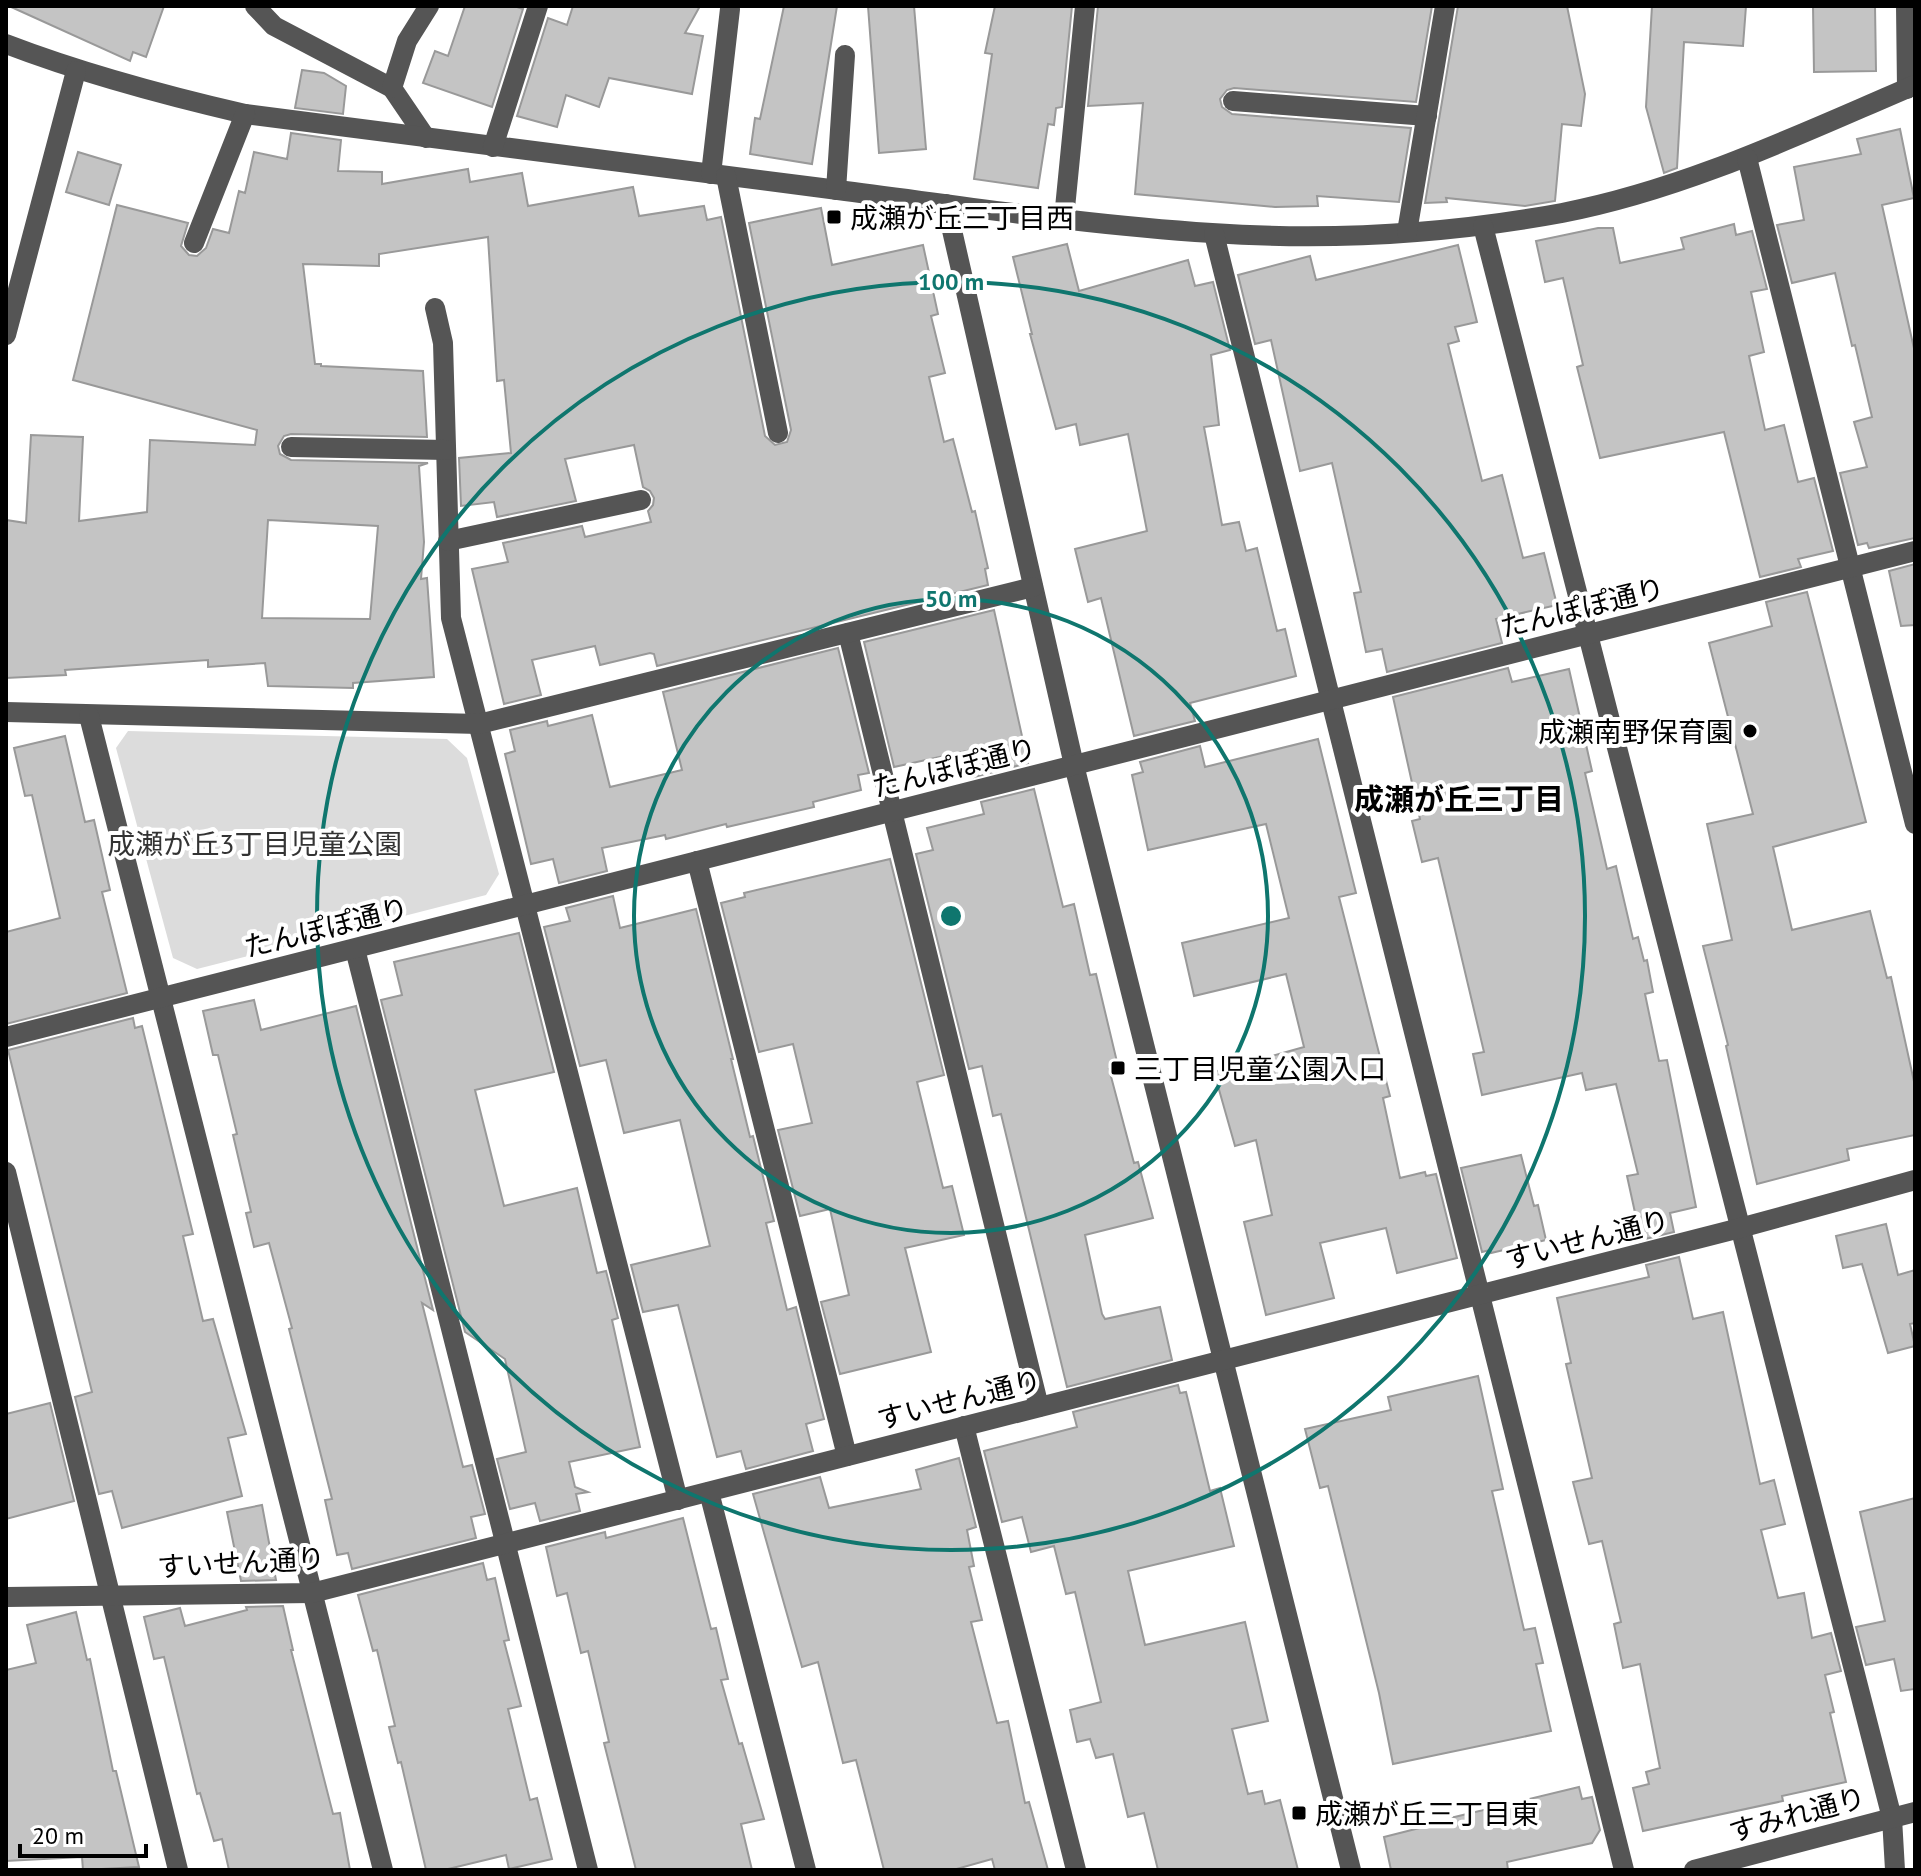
<svg xmlns="http://www.w3.org/2000/svg" width="1921" height="1876" font-family="'PT Sans','Noto Sans JP',sans-serif">
<style>
.green{fill:#dcdcdc}
.building{fill:#c4c4c4;stroke:#999;stroke-width:2;fill-rule:evenodd}
.lines{fill:none;stroke-linecap:round;stroke-linejoin:round}
.minor{stroke:#555;stroke-width:20}
.ring{fill:none;stroke:#0f766e;stroke-width:4}
.poi-dot{fill:#000;stroke:#fff;stroke-width:3}
.labels{text-anchor:middle;dominant-baseline:central;stroke-width:8;stroke-linejoin:round;paint-order:stroke}
.poi-label{font-size:28px;fill:#000;stroke:#fff;text-anchor:start}
.street-label{font-size:28px;fill:#000;stroke:#fff}
.park-label{font-size:28px;fill:#333;stroke:#fff}
.neighbourhood-label{font-size:30px;font-weight:bold;fill:#000;stroke:#fff}
.centre{fill:#0f766e;stroke:#fff;stroke-width:4}
.ring-label{font-size:24px;text-anchor:middle;font-weight:bold;fill:#0f766e;stroke:#fff;stroke-width:8;stroke-linejoin:round;paint-order:stroke}
</style>
<rect width="100%" height="100%" fill="#fff"/>
<polygon class="green" points="128,731 447,739 467,758 499,874 486,895 197,969 173,958 116,748"/>
<g class="building">
<polygon points="9,6 164,6 146,57 133,52 130,61"/>
<polygon points="465,6 514,6 523,9 492,107 423,83 435,51 448,56"/>
<polygon points="573,6 700,6 685,33 703,36 692,94 609,78 599,107 566,95 557,127 517,116 548,18 567,25"/>
<polygon points="784,6 837,6 812,164 750,154 755,118 760,119"/>
<polygon points="868,6 914,6 926,149 879,153"/>
<polygon points="995,6 1072,6 1062,107 1056,108 1054,125 1048,124 1038,188 974,179 992,54 985,53"/>
<polygon points="1098,6 1432,6 1416,102 1234,88 1227,90 1220,99 1222,107 1232,114 1411,128 1399,202 1317,196 1318,206 1275,207 1135,194 1143,103 1088,106"/>
<polygon points="1458,6 1567,6 1585,94 1581,126 1562,124 1555,201 1525,206 1446,198 1447,202 1425,203"/>
<polygon points="1652,6 1746,6 1743,46 1684,42 1677,168 1664,173 1646,107"/>
<polygon points="1813,6 1875,6 1876,71 1814,72"/>
<polygon points="302,70 324,73 346,86 343,114 295,108"/>
<polygon points="1900,129 1914,198 1882,205 1915,353 1915,538 1869,548 1867,543 1858,545 1840,473 1867,467 1854,422 1872,417 1855,345 1852,346 1835,273 1792,283 1777,225 1804,220 1794,167 1861,154 1857,139"/>
<path d="M291 133 341 140 338 171 382 172V184L468 169 470 182 522 173 528 206 633 187 639 216 704 206 707 220 721 217 765 436 775 445 787 442 791 430 749 223 821 208 832 265 923 245 938 314 931 316 945 373 929 377 944 442 953 439 972 512 975 511 988 568 985 569 988 585 657 666 654 654 650 653 600 665 595 646 532 660 541 695 504 704 472 569 508 562 503 543 582 526 585 537 651 522 648 511 653 505 654 498 650 491 643 487 634 445 565 459 576 501 497 517 494 502 461 506 459 458 511 453 504 380 497 381 488 237 379 254V266L303 264 315 364H321V366L423 371 427 437 291 434 284 436 278 446 280 454 291 460 428 463 419 466 424 542 421 579 427 578 434 677 353 683V688L268 686 265 663 208 667V660L65 670 66 675 6 678V520L26 523 31 435 83 437 79 521 147 512 150 440 255 445 257 430 73 380 117 205 188 223 181 246 189 255 197 256 206 248 213 229 229 233 239 191 245 193 254 152 287 159ZM268 520 378 526 370 619 262 618Z"/>
<polygon points="78,152 121,165 109,205 66,192"/>
<polygon points="1734,224 1736,235 1752,231 1767,289 1751,292 1764,352 1749,356 1765,430 1784,425 1798,482 1814,478 1833,551 1798,559 1801,567 1760,577 1724,432 1600,458 1577,367 1583,365 1563,278 1545,282 1536,241 1598,228 1613,228 1620,263 1684,249 1681,238"/>
<polygon points="1067,244 1079,291 1188,260 1195,286 1213,282 1230,350 1211,355 1219,425 1204,427 1222,525 1239,522 1246,551 1257,548 1277,631 1285,629 1296,676 1190,703 1195,721 1134,736 1101,598 1088,602 1075,549 1147,531 1128,434 1080,445 1076,424 1056,429 1030,334 1032,334 1013,257"/>
<polygon points="1458,245 1477,322 1455,327 1459,341 1448,344 1482,481 1502,475 1523,558 1544,553 1557,605 1496,619 1502,643 1387,672 1382,649 1366,652 1354,593 1361,592 1332,463 1300,471 1271,340 1255,344 1238,275 1310,256 1316,280"/>
<polygon points="1915,564 1915,625 1901,626 1889,571"/>
<polygon points="1807,592 1866,822 1773,847 1792,930 1870,911 1887,978 1891,977 1915,1086 1915,1135 1847,1149 1849,1160 1757,1184 1726,1046 1728,1045 1703,946 1732,940 1707,824 1753,814 1709,643 1772,626 1766,602"/>
<polygon points="994,610 1028,763 974,777 967,751 894,767 864,642"/>
<polygon points="838,648 869,773 858,775 861,790 813,802 814,807 727,827 726,824 666,839 665,835 602,848 607,871 559,883 553,859 531,864 505,754 515,751 510,730 547,721 548,726 592,715 610,787 682,770 663,692"/>
<polygon points="1508,668 1512,682 1569,669 1592,771 1585,773 1607,869 1616,866 1633,939 1638,937 1644,961 1647,960 1653,992 1645,994 1659,1061 1667,1060 1696,1207 1670,1213 1674,1232 1641,1240 1627,1176 1638,1174 1616,1084 1586,1090 1582,1073 1482,1095 1473,1054 1484,1052 1438,858 1422,862 1412,821 1420,819 1393,697"/>
<polygon points="65,736 85,822 94,820 110,890 102,892 127,993 6,1024 6,932 60,918 32,795 25,796 14,748"/>
<polygon points="1318,739 1356,893 1339,897 1390,1096 1383,1098 1400,1178 1425,1172 1426,1176 1436,1174 1457,1258 1397,1273 1386,1228 1320,1243 1334,1298 1266,1315 1244,1222 1272,1215 1256,1140 1235,1146 1214,1072 1304,1047 1286,974 1194,996 1182,943 1289,918 1266,824 1148,850 1132,775 1143,772 1140,762 1200,746 1205,767"/>
<polygon points="1034,789 1063,907 1074,904 1090,975 1096,974 1118,1066 1109,1069 1134,1163 1138,1162 1153,1218 1085,1235 1102,1314 1105,1319 1160,1307 1172,1360 1067,1387 1001,1114 993,1116 982,1066 969,1069 916,854 933,850 927,828 984,814 981,802"/>
<polygon points="890,859 944,1075 917,1082 943,1188 952,1186 964,1235 905,1248 931,1352 840,1374 821,1302 849,1295 830,1209 800,1216 778,1130 812,1123 793,1044 759,1052 721,903 745,897 744,893"/>
<polygon points="613,896 620,928 696,909 733,1059 731,1059 750,1137 753,1136 774,1221 766,1223 787,1310 796,1307 824,1419 806,1424 813,1451 746,1469 741,1451 717,1457 678,1305 643,1312 631,1265 710,1246 680,1120 624,1133 606,1060 580,1066 544,927 570,921 566,908"/>
<polygon points="519,933 554,1072 475,1090 504,1206 577,1188 597,1273 606,1271 618,1318 612,1320 640,1447 569,1462 575,1487 588,1492 576,1494 580,1511 540,1521 535,1503 510,1509 497,1459 526,1452 505,1359 465,1332 381,1000 402,995 394,962"/>
<polygon points="254,1000 261,1030 356,1006 433,1310 422,1303 463,1467 472,1465 485,1514 471,1517 476,1538 352,1569 348,1553 337,1555 325,1500 332,1499 289,1329 292,1328 269,1243 254,1247 246,1213 251,1212 233,1135 237,1134 218,1055 213,1055 203,1011"/>
<polygon points="133,1018 135,1028 142,1026 193,1234 183,1236 203,1321 213,1319 246,1434 228,1438 242,1496 122,1528 112,1491 99,1494 75,1397 92,1392 8,1050"/>
<polygon points="1521,1155 1534,1206 1538,1205 1546,1240 1491,1253 1490,1250 1482,1252 1461,1168"/>
<polygon points="1886,1224 1898,1275 1915,1270 1915,1323 1910,1324 1915,1346 1888,1353 1862,1264 1843,1268 1836,1236"/>
<polygon points="1679,1257 1693,1319 1723,1312 1760,1484 1774,1480 1785,1524 1761,1530 1778,1598 1804,1593 1812,1638 1831,1633 1841,1671 1825,1675 1834,1712 1830,1713 1846,1782 1782,1796 1783,1801 1643,1831 1633,1788 1649,1784 1646,1772 1660,1768 1640,1664 1623,1668 1614,1624 1621,1622 1602,1541 1589,1544 1573,1482 1592,1478 1566,1364 1571,1363 1557,1298 1649,1277 1646,1265"/>
<polygon points="1478,1376 1503,1489 1492,1491 1524,1630 1535,1628 1543,1663 1536,1664 1551,1731 1393,1764 1379,1693 1328,1486 1320,1488 1305,1429 1391,1410 1388,1397"/>
<polygon points="1178,1385 1180,1393 1186,1392 1210,1491 1220,1488 1234,1546 1128,1571 1145,1645 1245,1622 1268,1721 1232,1729 1248,1794 1262,1791 1265,1804 1280,1800 1298,1870 1158,1870 1144,1813 1128,1817 1113,1754 1096,1758 1090,1739 1077,1742 1070,1710 1101,1702 1075,1592 1066,1594 1054,1546 1031,1552 1022,1517 1002,1522 984,1451 1077,1427 1073,1412"/>
<polygon points="50,1403 74,1501 6,1519 6,1414"/>
<polygon points="959,1458 976,1527 967,1530 974,1566 969,1567 982,1620 971,1622 997,1723 1008,1721 1025,1803 1029,1802 1048,1870 995,1870 992,1859 953,1870 884,1870 856,1760 843,1763 818,1662 802,1667 753,1494 820,1477 829,1508 921,1489 916,1470"/>
<polygon points="1915,1498 1915,1689 1901,1691 1894,1659 1866,1665 1856,1627 1885,1621 1860,1512"/>
<polygon points="262,1505 276,1580 241,1581 227,1512"/>
<polygon points="683,1518 711,1629 716,1628 728,1679 721,1680 739,1744 742,1743 764,1819 741,1824 752,1870 636,1870 604,1743 609,1742 588,1651 581,1653 567,1593 557,1596 546,1547 605,1532 606,1538"/>
<polygon points="483,1563 487,1580 495,1578 509,1640 504,1641 521,1706 508,1709 530,1800 537,1798 552,1859 509,1869 506,1855 444,1870 426,1870 401,1762 398,1763 389,1727 395,1726 377,1650 373,1651 358,1595"/>
<polygon points="283,1606 293,1650 291,1650 333,1814 340,1813 350,1870 229,1870 222,1839 214,1841 200,1793 197,1794 164,1657 154,1659 144,1617 180,1608 185,1626 247,1610 246,1607"/>
<polygon points="76,1612 87,1660 90,1659 113,1771 116,1771 139,1867 83,1870 82,1857 6,1861 6,1670 36,1663 27,1625"/>
<polygon points="1579,1787 1582,1799 1592,1797 1600,1830 1592,1843 1507,1862 1508,1870 1391,1870 1384,1837 1439,1823 1438,1821"/>
</g>
<g class="lines">
<g class="minor">
<polyline points="255,6 274,26 392,88 426,138"/>
<polyline points="1906,6 1907,89"/>
<path d="M6 44C84 74 163 95 245 114 442 141 640 165 838 190 963 206 1087 225 1212 233 1328 241 1448 234 1562 213 1686 189 1800 134 1915 85"/>
<polyline points="392,88 407,41 429,6"/>
<polyline points="1233,101 1427,116"/>
<polyline points="493,147 538,6"/>
<polyline points="1747,158 1915,824"/>
<polyline points="711,174 730,9"/>
<polyline points="726,176 778,433"/>
<polyline points="836,190 845,55"/>
<polyline points="946,204 1074,765 1351,1870"/>
<polyline points="1064,218 1085,6"/>
<polyline points="1483,226 1892,1818 1895,1870"/>
<polyline points="1407,232 1445,6"/>
<polyline points="1214,234 1624,1870"/>
<polyline points="194,243 245,114"/>
<polyline points="435,308 443,343 451,618 678,1500"/>
<polyline points="6,335 76,71"/>
<polyline points="291,447 446,450"/>
<polyline points="448,541 641,500"/>
<polyline points="848,633 1039,1407"/>
<polyline points="6,712 479,724 1033,587"/>
<polyline points="89,716 383,1870"/>
<polyline points="697,861 847,1456"/>
<polyline points="355,949 588,1870"/>
<polyline points="6,1037 1915,551"/>
<polyline points="6,1172 178,1870"/>
<polyline points="964,1426 1076,1870"/>
<polyline points="709,1492 806,1870"/>
<polyline points="6,1597 312,1593 1740,1228 1915,1180"/>
<polyline points="1694,1870 1915,1812"/>
</g>
</g>
<g class="ring">
<circle cx="951" cy="916" r="317"/>
<circle cx="951" cy="916" r="634"/>
</g>
<g class="poi-dot">
<rect x="826" y="209" width="16" height="16" rx="4"/>
<circle cx="1750" cy="731" r="8"/>
<rect x="1110" y="1060" width="16" height="16" rx="4"/>
<rect x="1291" y="1805" width="16" height="16" rx="4"/>
</g>
<g class="labels">
<g class="poi-label">
<text x="850" y="217">成瀬が丘三丁目西</text>
<text x="1734" y="731" text-anchor="end">成瀬南野保育園</text>
<text x="1134" y="1068">三丁目児童公園入口</text>
<text x="1315" y="1813">成瀬が丘三丁目東</text>
</g>
<g class="street-label">
<text transform="translate(1582 607) rotate(-14)">たんぽぽ通り</text>
<text transform="translate(954 767) rotate(-14)">たんぽぽ通り</text>
<text transform="translate(326 927) rotate(-14)">たんぽぽ通り</text>
<text transform="translate(1587 1239) rotate(-14)">すいせん通り</text>
<text transform="translate(959 1399) rotate(-14)">すいせん通り</text>
<text transform="translate(241 1562) rotate(-3)">すいせん通り</text>
<text transform="translate(1797 1814) rotate(-15)">すみれ通り</text>
</g>
<g class="park-label">
<text x="255" y="843">成瀬が丘3丁目児童公園</text>
</g>
<g class="neighbourhood-label">
<text x="1459" y="798">成瀬が丘三丁目</text>
</g>
</g>
<circle cx="951" cy="916" r="12" class="centre"/>
<g class="ring-label">
<text x="951" y="290">100 m</text>
<text x="951" y="607">50 m</text>
</g>
<rect width="1921" height="1876" fill="none" stroke="#000000" stroke-width="16"/>
<path d="M20 1844v12h126v-12" fill="none" stroke="#000000" stroke-width="4"/>
<text x="32" y="1844" font-size="24" fill="#000000" stroke="#ffffff" stroke-width="6" paint-order="stroke">20 m</text>
</svg>
